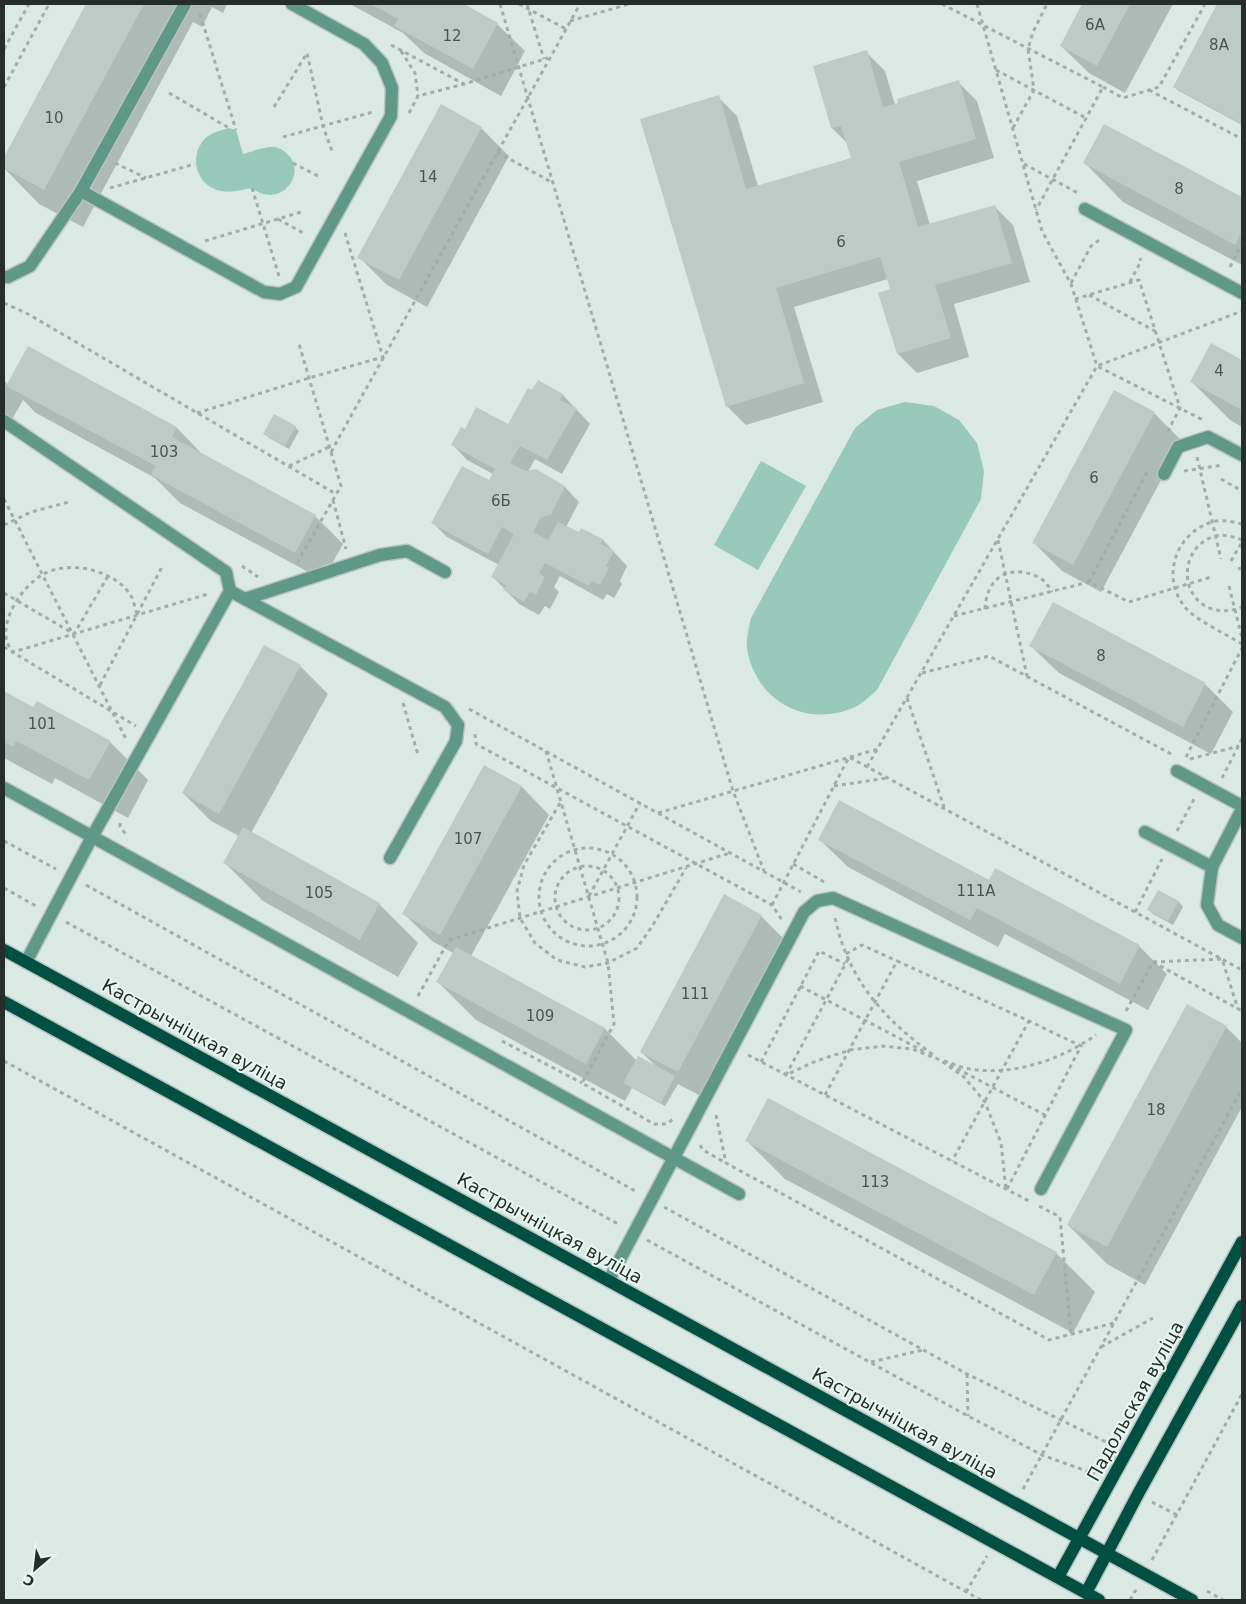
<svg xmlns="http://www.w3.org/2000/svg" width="1246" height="1604" font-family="'DejaVu Sans',sans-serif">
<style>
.green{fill:#98c8b9}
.shadow{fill:#0003}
.building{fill:#bccbc6}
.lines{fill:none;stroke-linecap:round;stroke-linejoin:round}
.minor-casing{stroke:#b6c3bf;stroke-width:15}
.major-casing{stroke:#b6c3bf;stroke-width:15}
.path{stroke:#a1ada9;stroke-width:3;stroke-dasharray:4 4;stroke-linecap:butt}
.minor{stroke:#609888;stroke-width:12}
.major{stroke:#004f40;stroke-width:12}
.labels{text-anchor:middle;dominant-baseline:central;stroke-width:4;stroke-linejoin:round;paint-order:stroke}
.number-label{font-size:15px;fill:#4c5452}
.street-label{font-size:18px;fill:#272d2b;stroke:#e7f7f1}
</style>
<rect width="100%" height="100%" fill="#dae9e4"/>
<g class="green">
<path d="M229 128 236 130 243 154C251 152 265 146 273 147 276 147 281 149 284 151 311 171 281 211 252 188 241 190 231 193 221 191 198 187 189 160 202 142 208 133 219 131 229 128Z"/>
<path d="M905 402 934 406 959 420 977 443 984 471 981 499 877 690C870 696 861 705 853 708 805 728 755 700 747 648 746 639 749 627 751 618L855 428 877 410Z"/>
<polygon points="761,461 806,486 758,570 714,545"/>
</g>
<g class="shadow">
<polygon points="88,4 227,4 223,13 212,7 202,27 193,22 83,227 39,204 4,168 4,159"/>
<polygon points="350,4 461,4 497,24 525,51 501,96 424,53 403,33"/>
<polygon points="1084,4 1173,4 1125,93 1089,73 1061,46"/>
<polygon points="1219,4 1242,4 1242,125 1179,91 1174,87"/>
<polygon points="866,52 885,71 895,105 958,82 977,101 994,158 917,181 930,225 994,206 1013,225 1030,282 954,304 969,357 917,373 898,354 891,290 888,279 794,307 823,402 746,425 727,406 718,97 737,116 758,186 852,159 847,143 832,128 815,67"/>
<polygon points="441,106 481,128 509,156 427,307 387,285 359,257"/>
<polygon points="1105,125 1242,199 1242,265 1123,202 1085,163"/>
<polygon points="1211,345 1242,362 1242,427 1230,420 1192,382"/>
<polygon points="28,348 177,428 204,456 315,516 343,544 323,580 180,503 155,478 36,413 23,400 4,434 4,380 8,385"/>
<polygon points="538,382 563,395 590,424 562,474 535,459 528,472 536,470 565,487 579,502 566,527 580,534 582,529 603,540 627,566 620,581 622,584 614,598 607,594 603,600 560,576 554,587 559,592 550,609 545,606 539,615 519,604 493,577 499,565 447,537 433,523 489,482 493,474 467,460 453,445 465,430 509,426 533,392"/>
<polygon points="1154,413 1182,441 1101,592 1062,571 1034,543"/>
<polygon points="295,427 299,431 289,449 269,438 265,434"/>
<polygon points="1031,646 1205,684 1233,712 1211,754 1059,673"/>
<polygon points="300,666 328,694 251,833 379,904 418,943 398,977 263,901 225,863 239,836 211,821 183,793"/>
<polygon points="4,693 34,709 110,742 148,780 128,818 55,778 52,784 4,758"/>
<polygon points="485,767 522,787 549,815 471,956 605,1029 637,1061 655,1065 641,1052 761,916 789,944 706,1099 678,1084 665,1106 632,1088 625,1101 476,1020 438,982 453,953 432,941 404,914"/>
<polygon points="820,840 990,881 1139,946 1167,974 1148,1010 1005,934 998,947 848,867"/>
<polygon points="1159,891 1179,902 1183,907 1173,925 1153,914 1149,909"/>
<polygon points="1188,1006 1226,1027 1242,1043 1242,1107 1145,1285 1107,1264 1068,1225"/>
<polygon points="769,1100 1056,1253 1095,1292 1073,1333 785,1179 747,1141"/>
</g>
<g class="building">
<polygon points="86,4 144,4 44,190 4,168 4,157"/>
<polygon points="371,4 464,4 498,23 473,69 394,26 398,19"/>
<polygon points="1082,4 1130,4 1097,66 1060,46"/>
<polygon points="1217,4 1242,4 1242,124 1173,87"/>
<polygon points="867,50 883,107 898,103 897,99 959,80 976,139 899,162 918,227 995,205 1012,263 935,285 951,338 897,354 878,293 890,289 880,257 776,288 804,383 726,407 640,119 719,95 746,189 851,158 841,126 831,128 813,66"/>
<polygon points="441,104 482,127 399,280 357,258"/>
<polygon points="1104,124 1242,197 1242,231 1235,245 1083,163"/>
<polygon points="1211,343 1242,360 1242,410 1190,382"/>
<polygon points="28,346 177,427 172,437 316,515 295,553 151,475 156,466 6,386"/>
<polygon points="538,380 563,394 560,400 577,408 547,460 520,446 510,463 526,471 536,469 565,486 551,515 541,517 533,532 548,540 558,522 579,532 581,528 603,539 601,544 614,551 606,566 609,568 600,585 592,581 589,586 545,563 539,573 545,577 536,595 530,592 524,602 503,590 506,585 491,577 514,534 502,527 488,554 431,523 462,466 489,480 495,469 451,445 461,427 465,429 476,407 508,424 528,388 532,390"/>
<polygon points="1114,390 1155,412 1073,565 1032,543"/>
<polygon points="274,414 296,426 285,446 263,434"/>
<polygon points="1053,602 1206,683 1183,727 1029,646"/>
<polygon points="264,645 301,665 219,814 182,793"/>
<polygon points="4,691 33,707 37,701 111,741 89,780 16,741 13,747 4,742"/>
<polygon points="484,765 522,786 440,935 402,914"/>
<polygon points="839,800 989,880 995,868 1140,945 1120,984 977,908 970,920 818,840"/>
<polygon points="243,827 380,903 360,940 223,863"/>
<polygon points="1158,890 1179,901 1168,921 1147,910"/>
<polygon points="724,894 762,915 678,1072 640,1052"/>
<polygon points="456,947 605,1028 586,1064 436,982"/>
<polygon points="1187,1004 1227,1026 1107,1247 1067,1225"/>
<polygon points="638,1056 675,1076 661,1103 623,1083"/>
<polygon points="768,1098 1057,1252 1034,1295 745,1141"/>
</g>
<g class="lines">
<g class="minor-casing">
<g id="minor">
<polyline points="81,191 264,292 280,294 296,287 391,116 392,88 382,63 364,44 292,4"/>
<polyline points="1085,209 1242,293"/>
<polyline points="4,277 8,277 30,266 81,191 185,4"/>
<polyline points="4,421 226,572 230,591 445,707 458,725 456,741 390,858"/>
<polyline points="1164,474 1178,447 1208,437 1242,455"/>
<polyline points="245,599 380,555 407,551 445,572"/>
<polyline points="1177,771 1242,806"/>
<polyline points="4,788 739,1194"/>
<polyline points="1145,832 1212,867 1207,905 1218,925 1242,938"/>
<polyline points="1212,867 1242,809"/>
<polyline points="26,962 92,837 230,591"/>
<polyline points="609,1280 804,912 817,901 833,898 1126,1030 1041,1189"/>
</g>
</g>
<g class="major-casing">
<g id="major">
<polyline points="4,950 1192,1600"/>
<polyline points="4,1002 1099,1600"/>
<polyline points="1058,1577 1242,1242"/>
<polyline points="1086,1593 1138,1494 1242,1306"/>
</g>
</g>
<g class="path">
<polyline points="500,4 733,791 764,871"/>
<polyline points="519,4 566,29"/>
<polyline points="527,4 544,59"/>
<polyline points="942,4 1103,87 1036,210"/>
<polyline points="977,4 1042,231 1071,284 1097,366 1203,420"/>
<polyline points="200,14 236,130"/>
<polyline points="570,21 629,4"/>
<polyline points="391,45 464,84 548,58"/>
<polyline points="4,49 29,4"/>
<polyline points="401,51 415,73 418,96"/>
<polyline points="996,70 1086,118"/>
<polyline points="4,87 49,4"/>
<polyline points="1103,87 1123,98 1159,87 1204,6 1204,4"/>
<polyline points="1149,90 1242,139"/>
<polyline points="169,93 229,128"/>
<polyline points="274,107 307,53 323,126 333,154"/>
<polyline points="409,113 418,96 464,84"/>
<polyline points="1013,128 1034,90 1028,49 1033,32 1047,4"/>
<polyline points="283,137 373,112"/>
<polyline points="497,152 553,183"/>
<polyline points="115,163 146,178"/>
<polyline points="293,163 320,177"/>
<polyline points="1024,164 1078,193"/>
<polyline points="110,188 195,164"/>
<polyline points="252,188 279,276"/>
<polyline points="278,219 305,234"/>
<polyline points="205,241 301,212"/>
<polyline points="1230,267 1242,243"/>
<polyline points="1130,282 1141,261 1140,258"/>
<polyline points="1071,283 1091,246 1102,238"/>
<polyline points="1089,295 1155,331"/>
<polyline points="1075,299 1139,280 1180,408 1167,433"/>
<polyline points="4,303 28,314 336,494"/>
<polyline points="197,413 309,378 383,357 345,233"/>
<polyline points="331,452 580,4"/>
<polyline points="1197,457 1221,559"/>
<polyline points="289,466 329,447"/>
<polyline points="1184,471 1223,465"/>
<polyline points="1221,479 1242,491"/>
<polyline points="4,499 127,741"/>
<polyline points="333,500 346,549"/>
<path d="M1242 524C1233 522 1222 519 1212 522 1176 533 1161 576 1184 606 1195 620 1226 634 1242 644"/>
<polyline points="4,525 31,512 69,502"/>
<polyline points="998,540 1027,676"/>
<path d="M1242 540C1234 537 1225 534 1216 536 1180 545 1177 597 1212 609 1223 612 1232 611 1242 607"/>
<polyline points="1231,561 1242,542"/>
<polyline points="297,563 341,486 299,344"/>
<polyline points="242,566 258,577"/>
<polyline points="1238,569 1242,568"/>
<polyline points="1089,582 1147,472"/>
<polyline points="1229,586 1242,638"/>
<polyline points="4,593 74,634 108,576"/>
<path d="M985 609C986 587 998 570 1021 572 1029 573 1039 576 1045 582 1048 585 1050 589 1052 592"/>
<path d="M137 614C135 609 134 601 131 596 116 570 68 559 42 575 23 586 0 619 7 642 8 645 11 649 13 652L208 594"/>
<polyline points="954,616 1089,582 1129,602 1211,577"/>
<polyline points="4,647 136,726"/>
<polyline points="922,673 989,656 1173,755"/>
<polyline points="100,685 163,565"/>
<polyline points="907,698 944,807"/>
<polyline points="403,703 418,755"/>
<polyline points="469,709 801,892"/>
<polyline points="475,734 476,744 772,905 782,920"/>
<polyline points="546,751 608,963 614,1024 582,1083 654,1124 667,1124 674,1118"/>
<polyline points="1186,757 1242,648"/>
<polyline points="1190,759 1239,746"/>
<polyline points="867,767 1097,366 1242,311"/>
<polyline points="1222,778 1242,739"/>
<polyline points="834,786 887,778"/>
<polyline points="560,803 524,865 517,891 520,918 535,943 557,960 585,967 608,963 637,948 653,925 686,868"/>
<polyline points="658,813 878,749"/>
<polyline points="120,823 120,826 126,835"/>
<polyline points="1177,831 1194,799"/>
<polyline points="4,841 56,869"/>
<circle cx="588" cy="897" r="49"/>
<polyline points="793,864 824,882"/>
<circle cx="587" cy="898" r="32"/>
<polyline points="86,885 637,1192"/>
<polyline points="4,888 36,906"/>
<polyline points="589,896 640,803"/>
<polyline points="772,905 849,757 1242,970"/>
<polyline points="1135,912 1162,859"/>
<path d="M835 918C849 982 885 1020 936 1057"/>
<polyline points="66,922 620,1225"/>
<polyline points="846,954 862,945 897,961"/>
<polyline points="848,959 786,1075 816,1061 850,1050 883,1046 912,1049 940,1060 964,1077 985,1102 1001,1143 1006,1189"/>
<polyline points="1153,962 1222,959 1238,1009"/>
<polyline points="800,986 927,1053"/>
<polyline points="418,996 449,940 730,853"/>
<polyline points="1126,1011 1153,962 1242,1011"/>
<polyline points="502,1041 582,1083"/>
<polyline points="748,1055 1029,1201"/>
<polyline points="4,1061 981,1600"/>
<path d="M944 1061C952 1063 961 1068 970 1069 1014 1076 1060 1060 1096 1035"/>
<polyline points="761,1062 819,951 845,964"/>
<polyline points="950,1065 1045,1115"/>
<polyline points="825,1095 897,961 1029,1021 952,1161"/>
<polyline points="716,1115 726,1163 1049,1340 1114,1323"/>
<polyline points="700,1145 703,1150 726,1163"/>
<polyline points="1007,1189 1081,1046 1029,1021"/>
<polyline points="1039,1206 1060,1217 1071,1334"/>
<polyline points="664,1207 967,1374 1110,1444"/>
<polyline points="647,1240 968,1416 1042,1455 1095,1474"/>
<polyline points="1101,1347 1153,1318"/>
<polyline points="871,1362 923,1350"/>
<polyline points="967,1374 968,1416"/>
<polyline points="1023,1489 1242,1089"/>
<polyline points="1152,1502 1177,1515"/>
<polyline points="1152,1560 1242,1394"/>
<polyline points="1207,1591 1223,1600"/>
<polyline points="966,1592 987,1556"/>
<polyline points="1130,1600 1137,1588"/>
</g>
<use href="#minor" class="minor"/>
<use href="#major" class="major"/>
</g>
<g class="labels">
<g class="number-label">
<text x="1095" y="25">6А</text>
<text x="452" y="36">12</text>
<text x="1219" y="45">8А</text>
<text x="54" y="118">10</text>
<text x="428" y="177">14</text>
<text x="1179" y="189">8</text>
<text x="841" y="242">6</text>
<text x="1219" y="371">4</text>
<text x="164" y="452">103</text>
<text x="1094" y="478">6</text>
<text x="501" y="501">6Б</text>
<text x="1101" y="656">8</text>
<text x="42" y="724">101</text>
<text x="468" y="839">107</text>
<text x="976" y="891">111А</text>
<text x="319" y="893">105</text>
<text x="695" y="994">111</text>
<text x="540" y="1016">109</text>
<text x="1156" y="1110">18</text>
<text x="875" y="1182">113</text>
</g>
<g class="street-label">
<text transform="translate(195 1034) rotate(29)">Кастрычніцкая вуліца</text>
<text transform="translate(550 1228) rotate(29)">Кастрычніцкая вуліца</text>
<text transform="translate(1135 1401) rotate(-61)">Падольская вуліца</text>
<text transform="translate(905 1423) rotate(29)">Кастрычніцкая вуліца</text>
</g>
</g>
<rect width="1246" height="1604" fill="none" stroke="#272d2b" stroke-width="10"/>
<g transform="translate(35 1569) rotate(208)" stroke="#e7f7f1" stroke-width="4" paint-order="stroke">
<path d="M0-4L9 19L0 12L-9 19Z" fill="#272d2b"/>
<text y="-8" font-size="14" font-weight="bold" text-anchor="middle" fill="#272d2b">С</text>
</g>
</svg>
